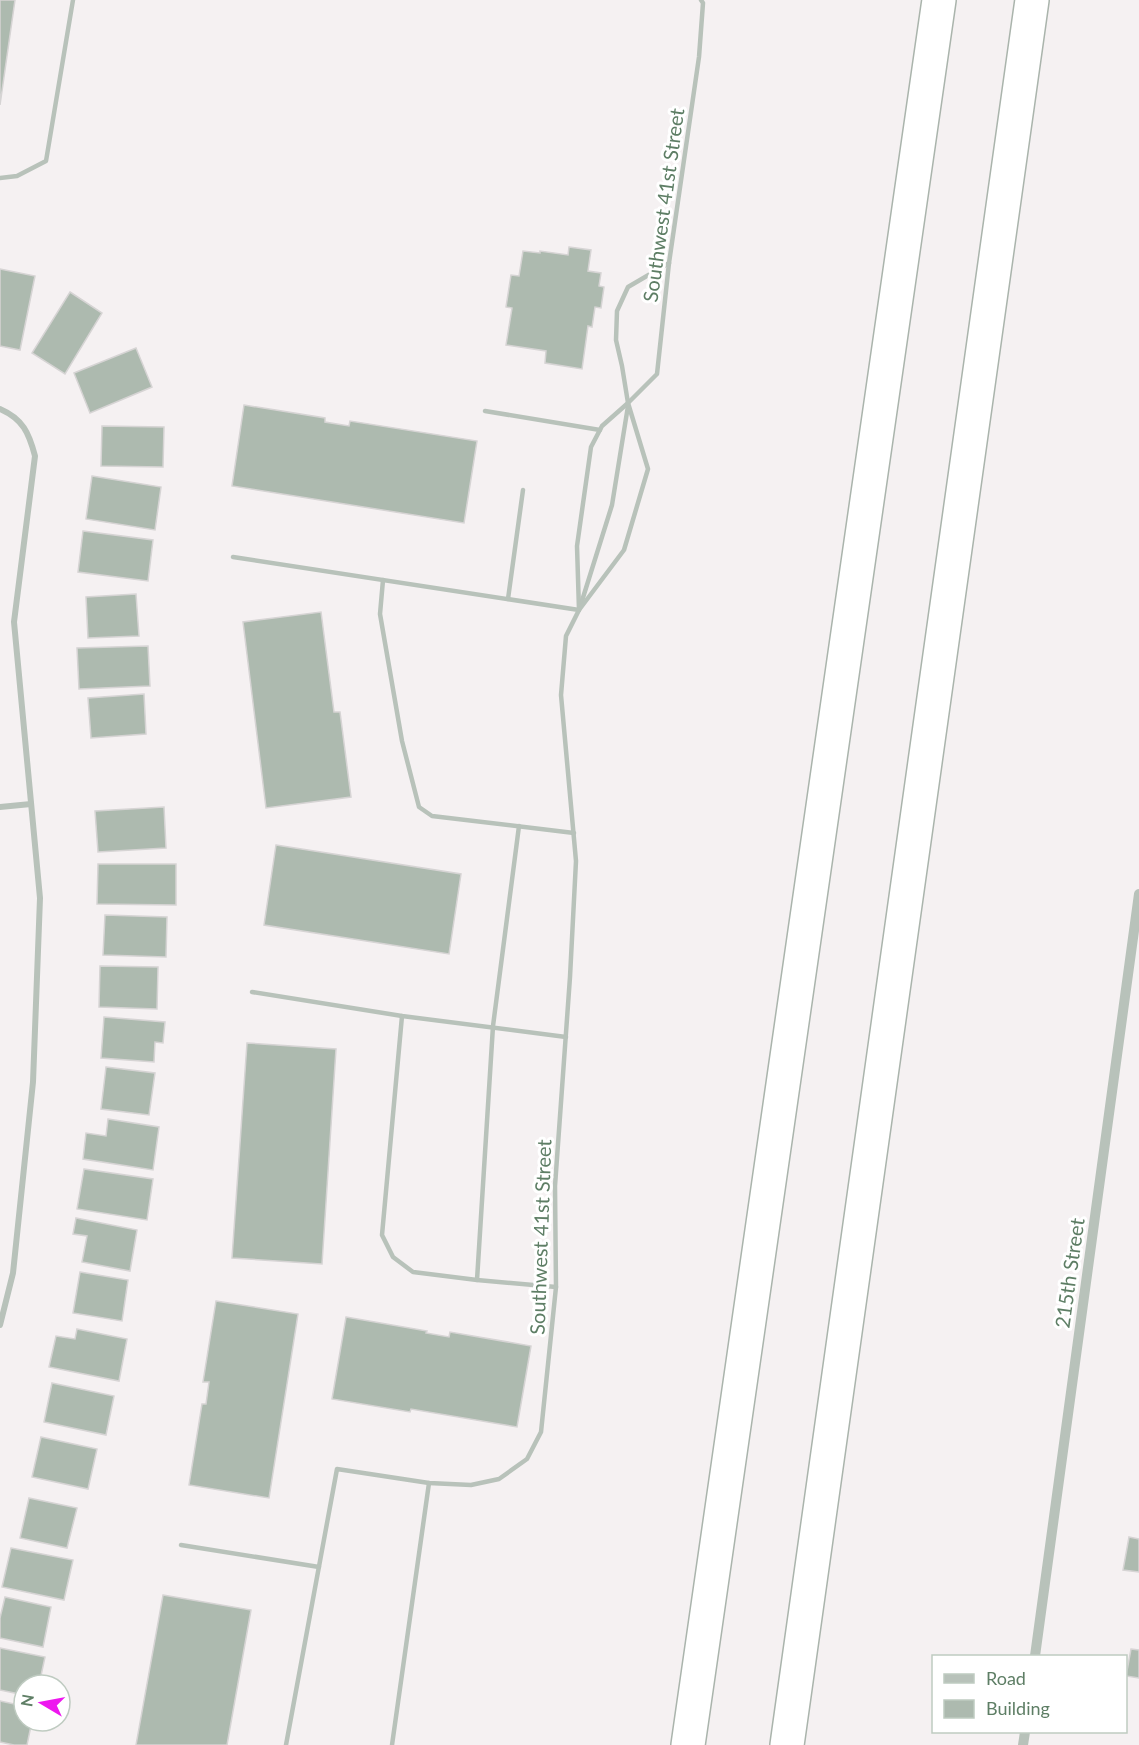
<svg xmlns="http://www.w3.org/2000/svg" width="1139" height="1745" font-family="Lato,sans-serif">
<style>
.building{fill:#adbaaf;stroke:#d6d4d4;stroke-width:1.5}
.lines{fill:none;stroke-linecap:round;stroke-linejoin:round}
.motorway-casing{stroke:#aab4ac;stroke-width:36}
.service{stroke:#b8c2ba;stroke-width:4.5}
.minor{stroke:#b8c2ba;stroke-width:6}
.tertiary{stroke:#b8c2ba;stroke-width:10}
.motorway{stroke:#fff;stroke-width:33}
.labels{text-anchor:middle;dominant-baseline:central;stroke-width:6;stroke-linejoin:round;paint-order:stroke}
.street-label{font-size:20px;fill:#5e7e65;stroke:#fff}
</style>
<rect width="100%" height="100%" fill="#f5f1f2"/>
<g class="building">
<polygon points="0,0 15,0 0,105"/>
<polygon points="569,247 591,250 588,271 601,273 599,286 604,287 601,308 595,307 592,327 588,326 582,369 545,363 546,351 506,345 512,308 506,307 511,275 519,276 523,251 540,253 540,251 568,255"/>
<polygon points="0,269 35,276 20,350 0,346"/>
<polygon points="70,292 102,313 65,374 32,353"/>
<polygon points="136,348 152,387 90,413 74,373"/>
<polygon points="244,405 325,418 325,422 349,426 350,421 477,441 464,523 232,486"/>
<polygon points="102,426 164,427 163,467 101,466"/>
<polygon points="92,476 161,487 155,530 86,519"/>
<polygon points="83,531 153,540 148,581 78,572"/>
<polygon points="136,594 139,636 88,638 86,597"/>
<polygon points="321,612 334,712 340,712 351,797 266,808 243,622"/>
<polygon points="148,646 150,686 79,689 77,648"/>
<polygon points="144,694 146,734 91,738 88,698"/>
<polygon points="164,807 166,848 98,852 95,811"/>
<polygon points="276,845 461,874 449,954 264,925"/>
<polygon points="98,864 176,864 176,905 97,904"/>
<polygon points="105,915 167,917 166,957 103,955"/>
<polygon points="100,966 158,967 157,1009 99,1007"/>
<polygon points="104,1017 165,1022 163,1043 155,1042 154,1062 101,1058"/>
<polygon points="247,1043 336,1049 322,1264 232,1258"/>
<polygon points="106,1067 155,1073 149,1115 101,1109"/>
<polygon points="108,1119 159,1127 153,1170 83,1159 86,1133 106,1136"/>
<polygon points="84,1169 153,1179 147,1220 77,1209"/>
<polygon points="76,1218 137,1230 130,1271 82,1262 87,1236 73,1234"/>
<polygon points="80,1272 128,1280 122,1321 73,1313"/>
<polygon points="216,1301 298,1314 269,1498 189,1485 202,1404 206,1404 209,1382 203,1382"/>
<polygon points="346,1317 427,1331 426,1333 449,1337 450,1332 531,1346 517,1427 411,1409 410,1412 332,1399"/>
<polygon points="77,1329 127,1339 119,1381 49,1367 56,1336 75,1339"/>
<polygon points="52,1383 114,1396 106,1435 44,1422"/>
<polygon points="41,1437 97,1449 88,1489 32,1477"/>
<polygon points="29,1498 77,1508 67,1548 20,1538"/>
<polygon points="1129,1537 1139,1539 1139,1572 1123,1570"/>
<polygon points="11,1548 73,1560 64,1600 2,1587"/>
<polygon points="163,1595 251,1610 227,1745 136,1745"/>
<polygon points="5,1597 51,1607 43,1647 0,1638 0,1618"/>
<polygon points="0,1648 45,1657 39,1685 24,1685 24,1695 0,1690"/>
<polygon points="1131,1649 1139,1650 1139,1678 1126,1676"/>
<polygon points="0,1701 24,1706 24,1721 32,1721 27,1745 14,1745 0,1742"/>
</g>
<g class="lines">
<g class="motorway-casing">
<g id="motorway">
<polyline points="688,1745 939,0"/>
<polyline points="787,1745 1032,0"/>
</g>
</g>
<g class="service">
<polyline points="0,178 17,176 46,161 73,0"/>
<polyline points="485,411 600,430"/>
<polyline points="233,557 579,610"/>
<polyline points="383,580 380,614 402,741 419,807 432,816 574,833"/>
<polyline points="508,599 523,490"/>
<polyline points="581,604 612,505 628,406"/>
<polyline points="579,610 577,546 591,447 602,426 628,403 657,374 669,263 699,57 703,3 701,0"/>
<polyline points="252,992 402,1016 566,1037"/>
<polyline points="402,1016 382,1235 393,1257 413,1272 477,1280 556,1287"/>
<polyline points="477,1280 493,1026 519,826"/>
<polyline points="181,1545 319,1567"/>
<polyline points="286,1745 337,1469 429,1483 471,1485 499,1479 527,1459 541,1432 556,1287 555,1186 570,977 576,861 561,695 566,636 579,610 624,550 648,469 628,403 622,366 616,340 617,311 628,287 669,263"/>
<polyline points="392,1745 429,1483"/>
</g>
<g class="minor">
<path d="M0 409C23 419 29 433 35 456L14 622 40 898 33 1082 13 1273 0 1325"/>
<polyline points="0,807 31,804"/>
</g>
<g class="tertiary">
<polyline points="1035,1656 1139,894"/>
<polyline points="1023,1745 1025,1732"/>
</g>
<use href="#motorway" class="motorway"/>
</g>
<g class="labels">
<g class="street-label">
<text transform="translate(663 205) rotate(-82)">Southwest 41st Street</text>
<text transform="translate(540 1237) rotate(-88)">Southwest 41st Street</text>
<text transform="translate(1069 1273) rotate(-82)">215th Street</text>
</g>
</g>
<rect x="932" y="1655" width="195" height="78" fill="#ffffff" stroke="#bfcbc1" stroke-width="1.5"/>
<rect x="944" y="1674" width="30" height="9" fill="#b8c2ba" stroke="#bfcbc1" stroke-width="1.5"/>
<text x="986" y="1685" font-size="18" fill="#5e7e65">Road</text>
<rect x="944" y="1700" width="30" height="18" fill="#adbaaf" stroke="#bfcbc1" stroke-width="1.5"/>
<text x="986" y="1715" font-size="18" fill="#5e7e65">Building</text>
<g transform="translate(42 1703) rotate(280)"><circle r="28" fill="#ffffff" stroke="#bfcbc1" stroke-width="1.5"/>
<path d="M0-4.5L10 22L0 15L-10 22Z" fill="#ee17ef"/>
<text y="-9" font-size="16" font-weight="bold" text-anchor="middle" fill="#5e7e65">N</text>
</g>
</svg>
